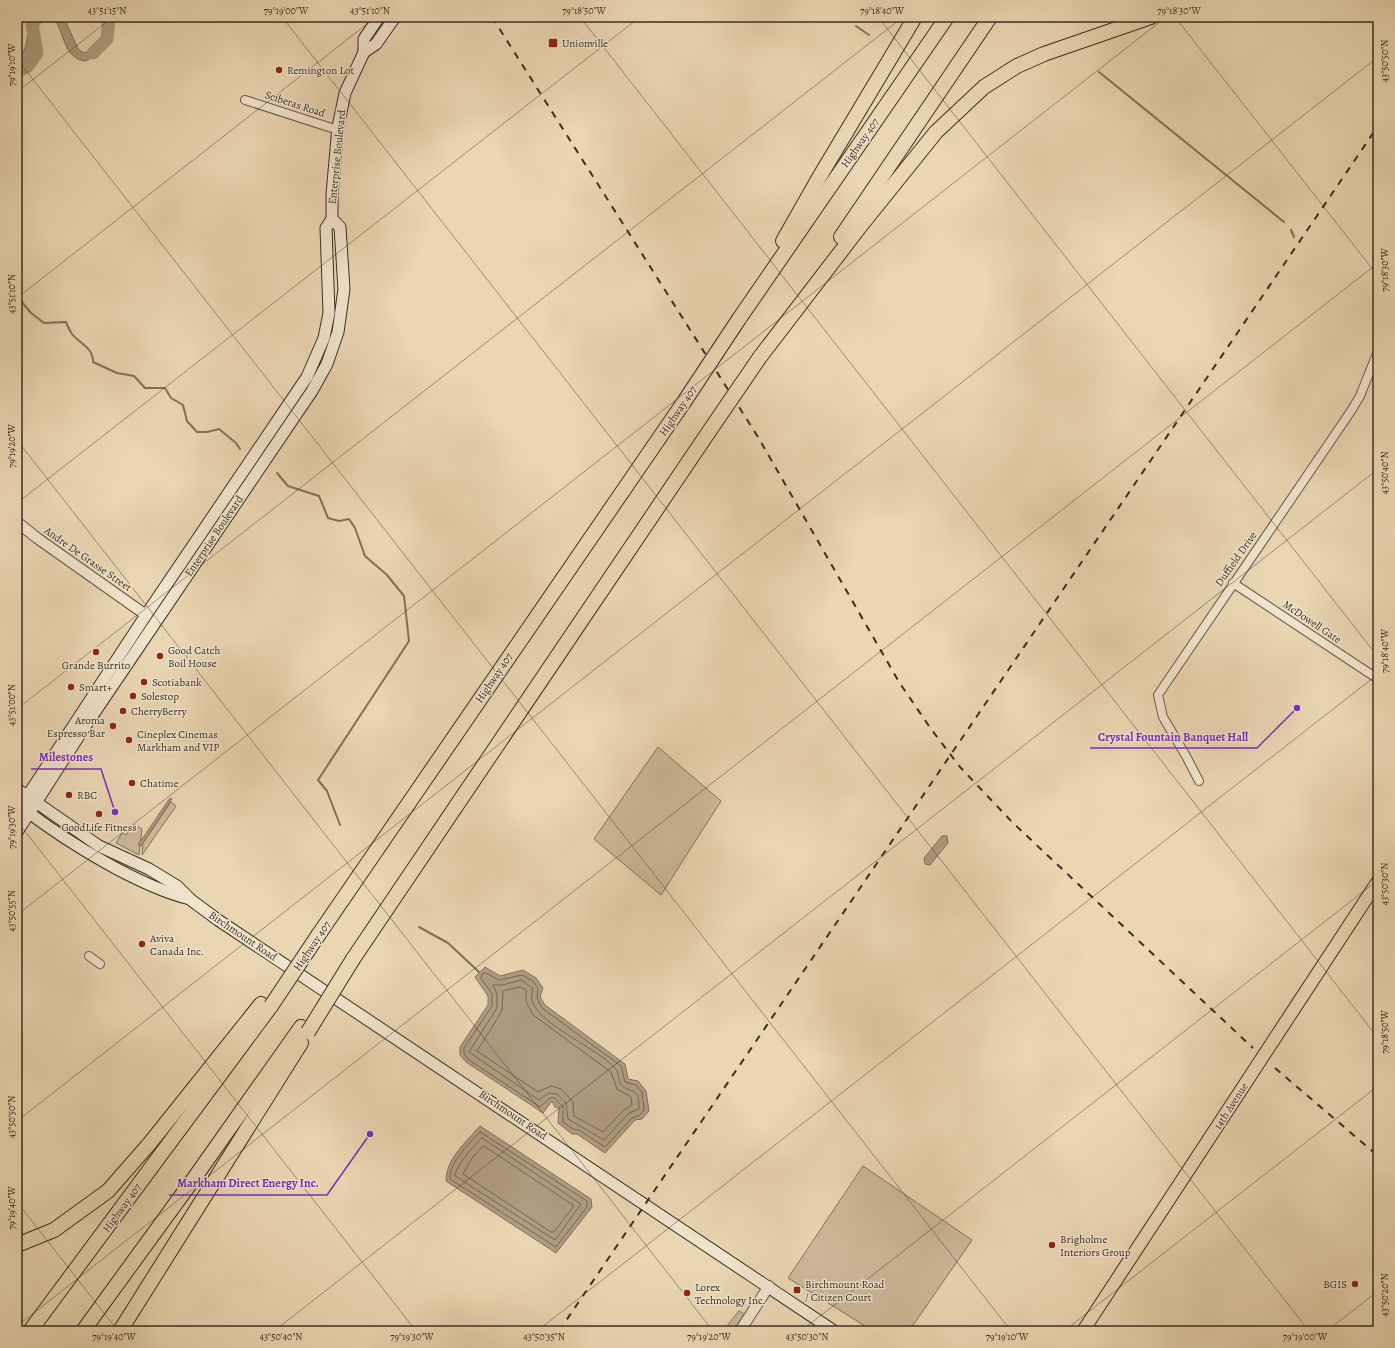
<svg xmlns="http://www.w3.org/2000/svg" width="1395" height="1348" font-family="Alegreya,serif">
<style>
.green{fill:#ccba9a;stroke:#82745f}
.water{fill:#ae9d82;stroke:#7f715c}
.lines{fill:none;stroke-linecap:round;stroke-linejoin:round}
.shore{stroke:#746653;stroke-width:1}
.stream{stroke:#7f715c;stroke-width:2}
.river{stroke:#ae9d82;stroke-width:13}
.minor-casing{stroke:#655948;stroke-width:10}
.tertiary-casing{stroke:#655948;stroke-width:12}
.secondary-casing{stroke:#392f24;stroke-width:13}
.primary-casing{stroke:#392f24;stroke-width:14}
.motorway-casing{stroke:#392f24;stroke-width:16}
.minor{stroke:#f1e4cd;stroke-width:8}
.tertiary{stroke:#f1e4cd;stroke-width:10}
.secondary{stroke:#f1e4cd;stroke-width:11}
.primary{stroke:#ead6b2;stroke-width:12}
.motorway{stroke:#ead6b2;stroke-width:14}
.rail{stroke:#392f24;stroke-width:2;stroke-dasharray:7 7;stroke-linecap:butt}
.motorway-bridge-casing{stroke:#392f24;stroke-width:16;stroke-linecap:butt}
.motorway-bridge{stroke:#ead6b2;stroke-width:14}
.ticks{fill:none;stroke:#392f24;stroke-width:1;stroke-opacity:0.45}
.poi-dot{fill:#8f2418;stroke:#f1e4cd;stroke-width:1.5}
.labels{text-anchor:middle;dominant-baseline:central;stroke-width:3;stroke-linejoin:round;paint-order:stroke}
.poi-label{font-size:11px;fill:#392f24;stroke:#f1e4cd;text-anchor:start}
.street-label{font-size:11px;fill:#392f24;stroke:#f1e4cd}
.leader{fill:none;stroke:#7b2cbf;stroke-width:1.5}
.callout-dot{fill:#7b2cbf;stroke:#f1e4cd;stroke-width:1.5}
.callout-label{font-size:12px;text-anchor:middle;font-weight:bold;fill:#7b2cbf;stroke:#f1e4cd;stroke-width:3;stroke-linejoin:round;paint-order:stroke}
.neatline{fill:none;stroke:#392f24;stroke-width:1.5}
.ticks-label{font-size:10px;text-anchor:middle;fill:#392f24}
</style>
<rect width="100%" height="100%" fill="#ead6b2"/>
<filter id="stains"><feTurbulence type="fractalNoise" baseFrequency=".005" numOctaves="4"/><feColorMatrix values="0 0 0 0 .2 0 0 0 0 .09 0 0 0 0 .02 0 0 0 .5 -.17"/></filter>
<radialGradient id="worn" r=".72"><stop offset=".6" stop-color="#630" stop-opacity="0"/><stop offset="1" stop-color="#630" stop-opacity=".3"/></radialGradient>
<g class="green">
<polygon points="658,747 721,801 661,895 594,839"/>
<polygon points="171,802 176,806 142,855 143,843"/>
<polygon points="134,824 142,829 139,855 116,843 122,833 126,835"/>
<polygon points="863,1166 972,1240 909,1331 873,1331 788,1278"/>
<polygon points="739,1311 743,1313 743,1316 733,1331 723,1331"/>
</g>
<g class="water">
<path d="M31 17H42C29 30 39 60 17 71V61C30 46 26 34 31 17Z"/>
<path d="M53 17H62L65 20 78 49 82 52 90 53C100 47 106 28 104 17H112L100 53 86 61C63 59 65 32 53 17Z"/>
<polygon points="170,798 172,799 141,846 138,845"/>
<polygon points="942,836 947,836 948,843 930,865 925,864 924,858"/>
<polygon points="485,967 500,976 523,970 536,978 543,988 540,997 545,1005 625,1064 628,1079 638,1081 646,1091 649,1111 642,1119 635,1120 605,1153 577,1134 572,1134 558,1123 559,1108 555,1107 552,1101 543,1113 466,1062 460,1055 460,1047 488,1005 488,996 475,977"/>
<path d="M480 1126 591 1199 592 1207 556 1253 446 1181C446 1159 466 1142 480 1126Z"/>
</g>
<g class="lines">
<g class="shore">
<polygon points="486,973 499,980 522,975 533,981 538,988 537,998 542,1008 621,1066 625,1082 636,1085 642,1092 644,1110 640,1115 632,1118 605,1147 579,1130 573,1129 563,1122 563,1107 555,1098 550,1098 540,1107 469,1060 464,1054 464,1048 492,1006 492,994 481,978 482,974"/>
<path d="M522 980 533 989C532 993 531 997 532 1001 541 1026 597 1048 615 1068 619 1072 618 1080 621 1085 633 1095 639 1085 639 1109L629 1113 604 1140 568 1119 566 1103 557 1094 549 1093 539 1100 469 1052 497 1008V994L493 985H502Z"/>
<polygon points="521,987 526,990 526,1001 533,1015 611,1072 617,1089 631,1097 632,1105 624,1110 603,1132 574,1116 573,1102 561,1089 551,1086 538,1092 477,1051 502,1011 503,991"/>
<path d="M480 1132 587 1201V1207L556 1247 450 1179C449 1162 469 1144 480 1132Z"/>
<path d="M482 1138 581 1204 555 1240 455 1176C455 1167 475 1144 482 1138Z"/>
<polygon points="484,1146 573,1205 573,1207 554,1232 551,1232 463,1174 472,1158"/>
</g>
<g class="stream">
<polyline points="856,26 869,35"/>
<polyline points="1099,72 1284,222"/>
<polyline points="1291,230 1294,237"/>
<path d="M17 296 31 313 44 323 66 322C68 326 69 330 72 334 80 344 93 347 93 362L117 373 134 376 145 388H165L171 398 183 405 187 421 197 432H207L219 429 236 443 240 449"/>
<polyline points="277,473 288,486 319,496 328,518 339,521 349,519 355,528 365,556 387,575 404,596 409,641 318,780 327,791 340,825"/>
<polyline points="419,927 448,943 479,972"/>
</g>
<g class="river">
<polyline points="93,53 107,39 109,17"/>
<polyline points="17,71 27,67 37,53 32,24 38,17"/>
</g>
<g class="minor-casing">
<g id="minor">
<polyline points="245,100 338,130"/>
<polyline points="1233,583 1378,679"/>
<polyline points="1199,781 1186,756 1163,717 1158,695 1351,411 1360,396 1378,351"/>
<polyline points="89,956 100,964"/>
</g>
</g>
<g class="tertiary-casing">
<g id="tertiary">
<polyline points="17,522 37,538 146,615"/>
<polyline points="740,1331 769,1286"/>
</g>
</g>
<g class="secondary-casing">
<g id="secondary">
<polyline points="364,52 376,44 395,17"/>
<polyline points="17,789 99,846 149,869 177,886 191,900 218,920 834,1331"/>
<path d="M24 809C67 842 138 886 190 899"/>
<polyline points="17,812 146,615 307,377 324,338 329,313 326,228 332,219 332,194 338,127 345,93 364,52 364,39 379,17"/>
<polyline points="17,832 84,728 312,391 327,364 338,332 344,289 340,227 332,219"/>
</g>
</g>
<g class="primary-casing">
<polyline id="primary" points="1083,1331 1378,881"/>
</g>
<g class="motorway-casing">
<g id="motorway">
<polyline points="841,237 990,17"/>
<polyline points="783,241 820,176 915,17"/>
<polyline points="739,319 947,17"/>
<polyline points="760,357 862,224 936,132 984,87 1017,66 1044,54 1151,17"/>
<polyline points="319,934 684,402"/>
<polyline points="353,959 708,433"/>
<polyline points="17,1245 54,1230 108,1191 150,1143 261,1004"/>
<polyline points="30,1331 271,1006"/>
<polyline points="83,1331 195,1177 301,1027"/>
<polyline points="120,1331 301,1043"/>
</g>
</g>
<use href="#minor" class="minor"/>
<use href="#tertiary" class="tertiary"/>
<use href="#secondary" class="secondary"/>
<use href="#primary" class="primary"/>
<use href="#motorway" class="motorway"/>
<g class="rail">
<polyline points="492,17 758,437 899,682 931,729 960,767 1012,822 1253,1048"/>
<polyline points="1275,1068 1378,1156"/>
<polyline points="559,1331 1378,126"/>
</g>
<g class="motorway-bridge-casing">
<g id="motorway-bridge">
<polyline points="684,402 739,319"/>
<polyline points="708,433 760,357"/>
<polyline points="271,1006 319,934"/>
<polyline points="308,1032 353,959"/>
</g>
</g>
<use href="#motorway-bridge" class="motorway-bridge"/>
</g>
<path class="ticks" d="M282 17 1309 1331M580 17 1378 1038M878 17 1378 657M1175 17 1378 276M17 59 1011 1331M17 92 113 17M17 298 376 17M17 440 713 1331M17 503 640 17M17 709 903 17M17 821 416 1331M17 915 1166 17M17 1121 1378 57M17 1202 118 1331M17 1326 1378 263M274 1331 1378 469M537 1331 1378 674M801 1331 1378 880M1064 1331 1378 1086M1327 1331 1378 1291"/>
<g class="poi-dot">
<rect x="548" y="38" width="10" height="10" rx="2"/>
<circle cx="279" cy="70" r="4"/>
<circle cx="96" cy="652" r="4"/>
<circle cx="160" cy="656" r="4"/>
<circle cx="144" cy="682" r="4"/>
<circle cx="71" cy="687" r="4"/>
<circle cx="133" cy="696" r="4"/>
<circle cx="123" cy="711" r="4"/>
<circle cx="113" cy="726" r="4"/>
<circle cx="129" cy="740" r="4"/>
<circle cx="132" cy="783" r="4"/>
<circle cx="69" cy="795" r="4"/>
<circle cx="99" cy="814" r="4"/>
<circle cx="142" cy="944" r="4"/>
<circle cx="1052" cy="1245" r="4"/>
<circle cx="1355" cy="1284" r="4"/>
<rect x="793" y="1286" width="8" height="8" rx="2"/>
<circle cx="687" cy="1293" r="4"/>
</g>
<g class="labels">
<g class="poi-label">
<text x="562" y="43">Unionville</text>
<text x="287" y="70">Remington Lot</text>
<text x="168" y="650">Good Catch<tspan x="168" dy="13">Boil House</tspan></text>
<text x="96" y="665" text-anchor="middle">Grande Burrito</text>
<text x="152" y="682">Scotiabank</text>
<text x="79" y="687">Smart+</text>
<text x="141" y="696">Solestop</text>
<text x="131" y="711">CherryBerry</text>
<text x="105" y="720" text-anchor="end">Aroma<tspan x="105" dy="13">Espresso Bar</tspan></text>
<text x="137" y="734">Cineplex Cinemas<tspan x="137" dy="13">Markham and VIP</tspan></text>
<text x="140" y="783">Chatime</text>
<text x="77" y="795">RBC</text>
<text x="99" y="827" text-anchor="middle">GoodLife Fitness</text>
<text x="150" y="938">Aviva<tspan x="150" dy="13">Canada Inc.</tspan></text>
<text x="1060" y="1239">Brigholme<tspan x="1060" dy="13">Interiors Group</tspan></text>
<text x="805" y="1284">Birchmount Road<tspan x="805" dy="13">/ Citizen Court</tspan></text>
<text x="1347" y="1284" text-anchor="end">BGIS</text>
<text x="695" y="1287">Lorex<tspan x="695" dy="13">Technology Inc.</tspan></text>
</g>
<g class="street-label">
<text transform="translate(295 104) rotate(18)">Sciberas Road</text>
<text transform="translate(860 143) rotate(-55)">Highway 407</text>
<text transform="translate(337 157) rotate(-84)">Enterprise Boulevard</text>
<text transform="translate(678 411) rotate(-56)">Highway 407</text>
<text transform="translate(214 536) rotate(-56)">Enterprise Boulevard</text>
<text transform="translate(88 559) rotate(35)">Andre De Grasse Street</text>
<text transform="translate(1236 559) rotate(-55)">Duffield Drive</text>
<text transform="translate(1312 622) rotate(34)">McDowell Gate</text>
<text transform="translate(494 678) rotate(-56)">Highway 407</text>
<text transform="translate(243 936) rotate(34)">Birchmount Road</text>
<text transform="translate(312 946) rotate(-56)">Highway 407</text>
<text transform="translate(1231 1106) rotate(-57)">14th Avenue</text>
<text transform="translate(513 1115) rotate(34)">Birchmount Road</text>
<text transform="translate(122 1208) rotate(-54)">Highway 407</text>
</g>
</g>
<path class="leader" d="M1297 708L1257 748H1090M115 812L101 769H31M370 1134L327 1195H169"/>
<g class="callout-dot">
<circle cx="1297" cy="708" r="4"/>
<circle cx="115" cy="812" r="4"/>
<circle cx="370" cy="1134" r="4"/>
</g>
<g class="callout-label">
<text x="1173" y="741">Crystal Fountain Banquet Hall</text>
<text x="66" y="761">Milestones</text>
<text x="248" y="1187">Markham Direct Energy Inc.</text>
</g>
<rect width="1395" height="1348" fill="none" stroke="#ead6b2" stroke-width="44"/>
<rect x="22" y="22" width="1351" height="1304" class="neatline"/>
<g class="ticks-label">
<text x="107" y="14">43°51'15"N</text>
<text x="286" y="14">79°19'00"W</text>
<text x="370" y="14">43°51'10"N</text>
<text x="584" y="14">79°18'50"W</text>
<text x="882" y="14">79°18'40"W</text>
<text x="1179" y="14">79°18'30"W</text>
<text transform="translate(1384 61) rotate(-90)" y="4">43°50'50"N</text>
<text transform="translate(11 65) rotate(-90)" y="4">79°19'10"W</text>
<text transform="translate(1384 270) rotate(-90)" y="4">79°18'30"W</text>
<text transform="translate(11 294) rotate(-90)" y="4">43°51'10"N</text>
<text transform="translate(11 446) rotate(-90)" y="4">79°19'20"W</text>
<text transform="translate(1384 473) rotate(-90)" y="4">43°50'40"N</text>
<text transform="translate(1384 651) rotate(-90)" y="4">79°18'40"W</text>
<text transform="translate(11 705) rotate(-90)" y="4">43°51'00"N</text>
<text transform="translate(11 827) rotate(-90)" y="4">79°19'30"W</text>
<text transform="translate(1384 884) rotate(-90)" y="4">43°50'30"N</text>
<text transform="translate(11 911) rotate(-90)" y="4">43°50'55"N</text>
<text transform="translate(1384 1032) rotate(-90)" y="4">79°18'50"W</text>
<text transform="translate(11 1117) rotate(-90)" y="4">43°50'50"N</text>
<text transform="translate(11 1208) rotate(-90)" y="4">79°19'40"W</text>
<text transform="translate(1384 1295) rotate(-90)" y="4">43°50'20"N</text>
<text x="114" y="1340">79°19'40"W</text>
<text x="281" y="1340">43°50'40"N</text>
<text x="412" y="1340">79°19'30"W</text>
<text x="544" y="1340">43°50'35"N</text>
<text x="709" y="1340">79°19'20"W</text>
<text x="807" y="1340">43°50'30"N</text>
<text x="1007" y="1340">79°19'10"W</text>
<text x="1305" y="1340">79°19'00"W</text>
</g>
<rect width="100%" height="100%" filter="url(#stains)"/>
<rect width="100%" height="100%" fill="url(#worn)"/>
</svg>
